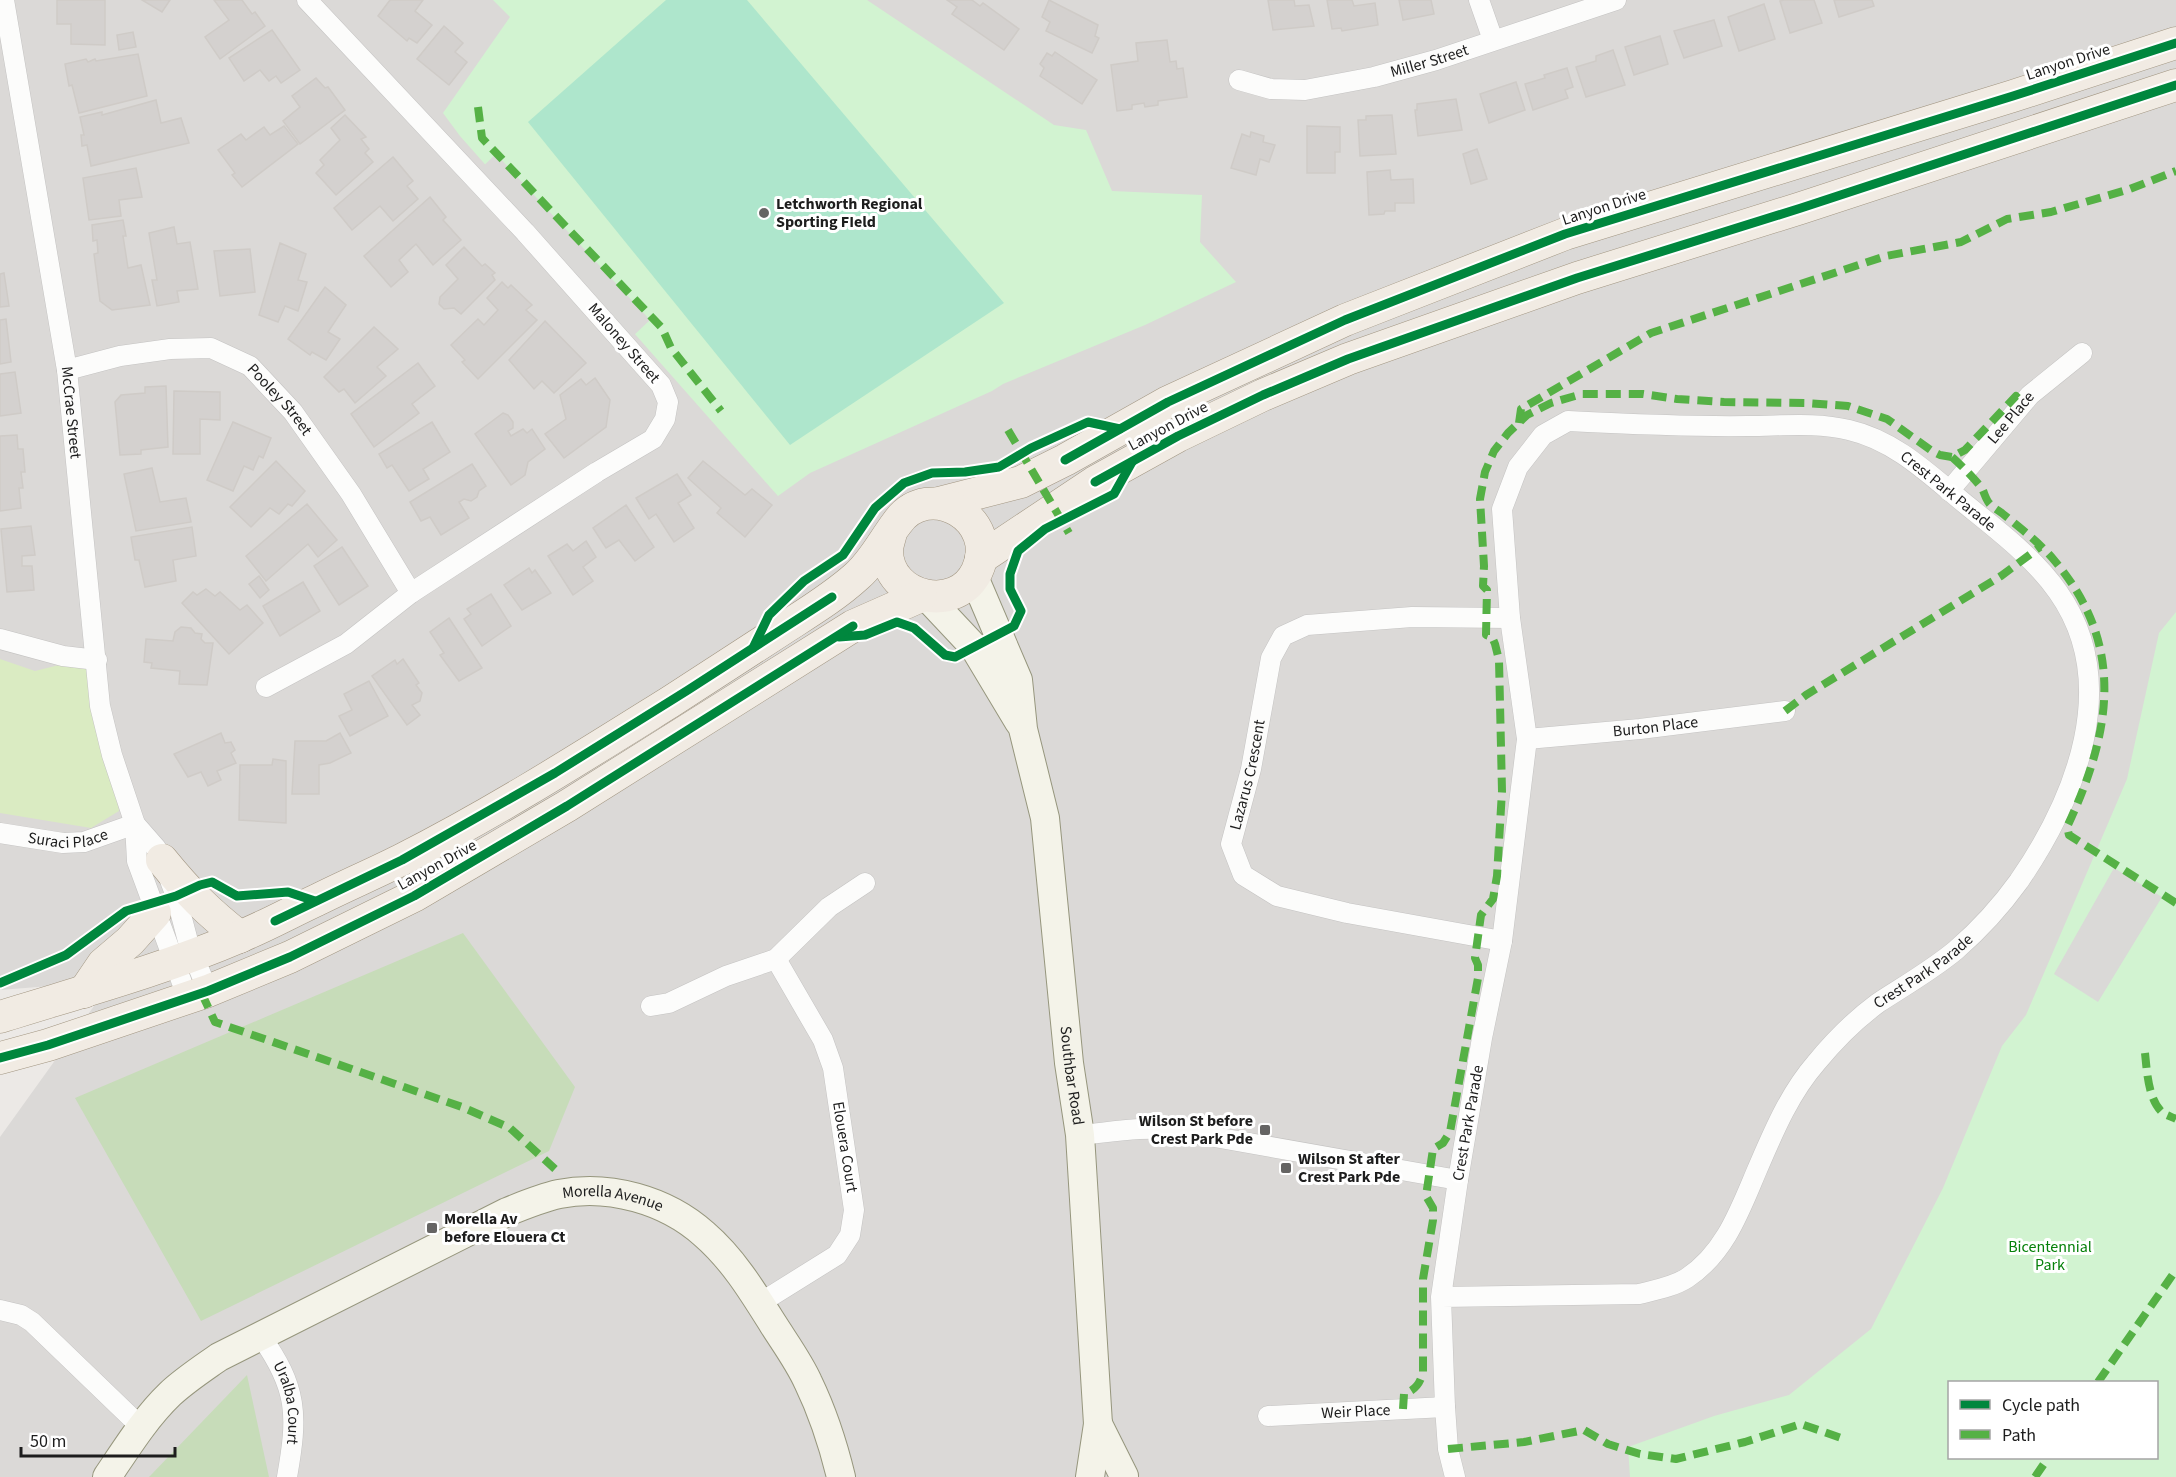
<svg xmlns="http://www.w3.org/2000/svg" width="2176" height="1477" font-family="'Source Sans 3',sans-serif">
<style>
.residential{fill:#dbd9d7;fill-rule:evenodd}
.grass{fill:#daebc2}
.forest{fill:#c7dcb9}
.park{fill:#d2f3d1;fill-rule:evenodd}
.pitch{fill:#aee6cc}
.parking{fill:#dad9d7}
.building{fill:#d4d1cf;stroke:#cfcbc7;stroke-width:1.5}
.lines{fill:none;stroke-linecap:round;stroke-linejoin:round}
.street-casing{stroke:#c4c3c2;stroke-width:21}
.secondary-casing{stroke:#96967d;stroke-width:30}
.primary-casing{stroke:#a29682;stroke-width:33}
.street{stroke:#fcfcfb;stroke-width:20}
.secondary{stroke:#f4f3e9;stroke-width:28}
.primary{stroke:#f1ebe3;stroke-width:32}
.quiet{stroke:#55b145;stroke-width:8;stroke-dasharray:15 8;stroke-linecap:butt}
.cycleway-casing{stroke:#fff;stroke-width:13}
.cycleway{stroke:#00873e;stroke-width:9}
.poi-dot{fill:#656463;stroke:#fff;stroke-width:2}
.labels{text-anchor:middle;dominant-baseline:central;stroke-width:6;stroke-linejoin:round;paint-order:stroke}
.street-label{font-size:16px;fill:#1d1d1d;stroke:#fff}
.poi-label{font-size:16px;font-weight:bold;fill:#1d1d1d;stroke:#fff;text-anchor:start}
.park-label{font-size:16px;fill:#06810a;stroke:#fff}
</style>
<rect width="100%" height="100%" fill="#ece9e6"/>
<path class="residential" d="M0 0H2176V1477H0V1137L112 981 0 990ZM1950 1382H2156V1458H1950Z"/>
<polygon class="grass" points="91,657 119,811 91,828 0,813 0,659 35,671"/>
<g class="forest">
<polygon points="463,933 575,1087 549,1151 201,1321 75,1098"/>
<polygon points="247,1375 269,1477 149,1477"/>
</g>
<g class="park">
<polygon points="493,0 867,0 1054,125 1086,130 1112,191 1202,195 1200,242 1236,282 1145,325 1003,384 992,391 810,473 778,496 460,136 443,113 510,17"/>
<path d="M2176 612V1477H1630L1628 1447 1714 1416 1789 1395 1871 1329 1943 1188 2002 1046 2026 1015 2127 779 2159 633ZM1950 1382H2156V1458H1950Z"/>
</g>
<polygon class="pitch" points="666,0 747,0 1004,303 790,445 528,122"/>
<g class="parking">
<polygon points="496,154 650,320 632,337 478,171"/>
<polygon points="2114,868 2162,897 2098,1002 2054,974"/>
</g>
<g class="building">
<polygon points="57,0 105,0 105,45 71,44 71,24 57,24"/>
<polygon points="142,0 170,0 162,12"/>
<polygon points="214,0 242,0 252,14 255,12 265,26 220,59 205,37 229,20"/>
<polygon points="390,0 423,0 415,11 432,25 417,43 409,38 407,41 378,16"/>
<polygon points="947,0 972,0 980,6 983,3 1019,29 1004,50 952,14 957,7"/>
<polygon points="1049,0 1098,25 1095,36 1099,38 1092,53 1046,31 1050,22 1042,17"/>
<polygon points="1268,0 1294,0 1295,6 1309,5 1314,26 1273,30"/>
<polygon points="1327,0 1352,0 1354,6 1375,3 1378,25 1342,31 1341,28 1332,29"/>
<polygon points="1399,0 1431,0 1434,14 1403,20"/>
<polygon points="1784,0 1814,0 1822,23 1790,33 1780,1"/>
<polygon points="1834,0 1872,0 1874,6 1839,17"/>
<polygon points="1764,4 1775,39 1739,51 1728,17"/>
<polygon points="1714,20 1722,46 1684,58 1674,31"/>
<polygon points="444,26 463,43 455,52 467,62 449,85 417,59"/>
<polygon points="272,30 300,70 281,83 276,76 269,81 260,70 244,81 229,58"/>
<polygon points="133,32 136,47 119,50 117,35"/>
<polygon points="1660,36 1668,64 1634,75 1625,47"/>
<polygon points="1167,40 1170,62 1176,61 1177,69 1183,68 1187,97 1158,101 1158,105 1145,107 1144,103 1132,105 1132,109 1117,111 1111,65 1138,61 1136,43"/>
<polygon points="1613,50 1625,85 1586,97 1576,67 1596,61 1596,56"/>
<polygon points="1055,52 1097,80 1082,104 1040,76 1044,68 1040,64 1047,53 1052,56"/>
<polygon points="138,54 147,96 79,113 72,85 69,86 65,64 86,59 88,62 95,59 96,61"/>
<polygon points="1567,68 1573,87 1565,90 1568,98 1533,110 1525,84 1545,78 1544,75"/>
<polygon points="316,78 325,88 328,87 345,110 300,144 283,121 300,107 292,96"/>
<polygon points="1516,82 1525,110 1489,123 1480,94"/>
<polygon points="1456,99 1462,130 1418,136 1415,110 1417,110 1417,104"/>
<polygon points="156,100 161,123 181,118 189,143 91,166 87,145 82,146 81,135 84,135 80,117 102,112 102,115"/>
<polygon points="345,115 366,137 361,139 369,149 365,153 373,162 336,195 316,173 324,165 320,160 340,140 331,128"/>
<polygon points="1392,115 1396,154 1360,156 1358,120 1366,120 1366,116"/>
<polygon points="284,126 298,144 242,187 232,175 235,173 218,150 241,134 246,140 264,127 270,135"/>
<polygon points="1307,126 1340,127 1340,152 1335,152 1335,173 1307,173"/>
<polygon points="1251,132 1264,136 1263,142 1275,145 1269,162 1260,159 1256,175 1231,168 1242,134 1250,137"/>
<polygon points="1477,149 1487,179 1471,184 1463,154"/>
<polygon points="393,157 413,181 407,186 418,199 393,221 380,206 352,230 334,208"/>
<polygon points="136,168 142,197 119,200 121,216 89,220 83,178"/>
<polygon points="1390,170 1391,180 1413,179 1414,203 1395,203 1395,211 1385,211 1384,214 1369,215 1367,172"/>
<polygon points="430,197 446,217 443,220 461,240 433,265 416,244 399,260 408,272 391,287 364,256"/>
<polygon points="123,220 126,236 123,236 128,268 141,265 150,305 112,310 100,301 94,254 98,253 97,240 93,241 92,225"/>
<polygon points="174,227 177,244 190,242 198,289 177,291 179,302 157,306 152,280 157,280 149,233"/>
<polygon points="280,243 306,254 298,280 307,282 298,311 285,306 278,322 259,315"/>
<polygon points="464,247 482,266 485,264 495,273 492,275 495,280 461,314 454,308 444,309 439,304 440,297 458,279 446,265"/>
<polygon points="250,249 255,292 220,296 214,251"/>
<polygon points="4,273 9,306 0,307 0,274"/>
<polygon points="502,282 508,288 511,285 532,305 526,310 537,320 478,379 462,362 465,360 451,345 478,319 484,325 498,310 487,298"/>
<polygon points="325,287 346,305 328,332 340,339 326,360 312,352 310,355 288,339"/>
<polygon points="6,319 11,362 0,364 0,320"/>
<polygon points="545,321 586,363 554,393 542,381 534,389 509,360"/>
<polygon points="374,327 398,349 377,367 386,376 355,403 344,389 339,392 324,377"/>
<polygon points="418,363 435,386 412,404 419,413 374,447 351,414"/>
<polygon points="15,372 21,413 0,416 0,374"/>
<polygon points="595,378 610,400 606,427 564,458 545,434 566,419 560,395 581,379 586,385"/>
<polygon points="166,386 168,447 141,450 141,454 120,455 115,402 121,395 145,393 145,387"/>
<polygon points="174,391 220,392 220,420 200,419 200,454 173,454"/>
<polygon points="503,413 508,415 513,422 513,428 508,431 511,436 523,429 527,433 532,429 545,449 528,462 525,475 511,485 475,434"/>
<polygon points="233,422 271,438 263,458 259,456 253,470 244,466 233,491 207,480"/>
<polygon points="432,422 450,452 423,469 429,479 409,491 392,465 387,468 379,454"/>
<polygon points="17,435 18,449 23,449 25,472 21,472 23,488 19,488 21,508 0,511 0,436"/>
<polygon points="276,461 305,491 292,506 288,504 279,514 270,508 251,527 230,507"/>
<polygon points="703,461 745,495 752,489 772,505 745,537 717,513 721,508 688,478"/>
<polygon points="472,464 486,486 479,491 477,497 471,501 464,499 459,502 469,518 441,535 430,517 421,521 410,502"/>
<polygon points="152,468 160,502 186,498 191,522 136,531 124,474"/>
<polygon points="677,474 691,495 678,503 694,528 674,542 656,514 649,519 636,498"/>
<polygon points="307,504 337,540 318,557 308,544 266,581 246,556"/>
<polygon points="626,505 654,547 635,561 619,540 606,548 593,528"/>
<polygon points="31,526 35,555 22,556 22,566 32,566 34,590 7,592 1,529"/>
<polygon points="192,527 196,556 173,560 176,581 145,587 139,560 135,560 131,537"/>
<polygon points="586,541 596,557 583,567 593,581 573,595 548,556 567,544 573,551"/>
<polygon points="342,547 368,586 339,605 314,566"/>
<polygon points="529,568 532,573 535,570 551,593 522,610 504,585"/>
<polygon points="259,576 269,590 260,598 249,584"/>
<polygon points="303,582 320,611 280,636 263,606"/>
<polygon points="206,589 215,596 220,592 240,610 247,605 263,623 229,654 182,603 193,592 197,595"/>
<polygon points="491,594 511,626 482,646 464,619 471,614 467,609"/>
<polygon points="449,618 482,668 459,681 440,655 444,653 430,632"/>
<polygon points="181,627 191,628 195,633 202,634 201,639 205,643 213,643 207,685 179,684 180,671 151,668 152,663 144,662 146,639 173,641 175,632"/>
<polygon points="403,659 419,683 416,685 422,693 420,701 412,705 420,715 407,725 372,676 395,660 397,664"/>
<polygon points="369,681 388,716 350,736 339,716 352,710 344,694"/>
<polygon points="221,733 225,743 231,742 235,750 231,753 236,763 217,771 221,780 208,786 201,772 188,777 174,754"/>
<polygon points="340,733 351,753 330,763 319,765 319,794 292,794 295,741 326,741"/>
<polygon points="273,759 286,761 286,823 239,820 240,765 272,765"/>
</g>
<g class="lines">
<g class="street-casing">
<g id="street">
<path id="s1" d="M4 0 67 370 100 706 112 755 135 824 137 861 188 999"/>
<polyline points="1479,0 1493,40"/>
<path id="s2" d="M1239 80 1271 89 1305 90 1374 77 1436 60 1616 0"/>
<path id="s3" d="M67 370 120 356 170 349 211 348 250 366 293 412 351 494 411 593"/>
<path id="s4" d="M1949 491 2030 395 2082 353"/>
<polyline points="0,639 63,656 97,660"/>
<polyline points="266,687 346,644 411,593 597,472 653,439 665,419 668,402 661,385 525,232 307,0"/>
<path id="s5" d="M1527 739 1640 729 1785 711"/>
<polyline points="135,824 156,848 162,860 176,896 189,945 208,991"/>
<path id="s6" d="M0 833 63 843 84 842 135 824"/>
<path id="s7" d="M1502 941 1347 913 1277 896 1243 875 1231 844 1251 769 1271 658 1283 636 1307 625 1412 617 1510 618"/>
<polyline points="651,1006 669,1003 726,976 776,959 829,907 865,883"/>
<path d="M1080 1135C1112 1132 1144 1126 1175 1130L1458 1180"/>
<path id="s8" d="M1441 1297 1639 1294C1655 1290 1673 1287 1687 1278 1725 1253 1740 1210 1757 1170 1773 1133 1789 1094 1816 1063 1834 1041 1855 1020 1878 1003 1904 986 1932 970 1956 950 1979 930 2001 906 2019 881 2076 798 2122 683 2058 592 2035 559 2000 532 1969 507 1932 477 1897 441 1849 430 1816 422 1782 426 1748 426 1688 427 1628 424 1568 421L1543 435 1518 467 1502 509 1510 618 1527 739 1502 941 1482 1038 1458 1180 1441 1297 1445 1407 1448 1449 1455 1477"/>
<polyline points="760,1303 837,1255 850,1235 854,1210 833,1068 823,1040 776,959"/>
<polyline points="0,1310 21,1315 32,1322 142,1428"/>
<path id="s9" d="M260 1335C298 1388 298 1415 287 1477"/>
<path id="s10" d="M1268 1416 1445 1407"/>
</g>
</g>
<g class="secondary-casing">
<g id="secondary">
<path id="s11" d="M974 577 1018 680 1023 729 1045 818 1069 1063 1080 1135 1098 1424 1090 1477"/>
<polyline points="927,597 974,647 1019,722"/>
<polyline points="1098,1424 1124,1476"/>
<path id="s12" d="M107 1477C126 1449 145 1418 170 1394 185 1380 202 1369 219 1357L507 1212C524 1205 541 1198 559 1194 609 1184 666 1200 704 1234 733 1259 753 1292 773 1324 785 1343 799 1362 808 1382 823 1413 833 1444 841 1477"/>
</g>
</g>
<g class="primary-casing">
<g id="primary">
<polyline points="939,503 1021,482 1065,460 1168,402 1345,320 1565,234 2013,96 2176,43"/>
<polyline points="981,558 1095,482 1178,436 1263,395 1348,359 1577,278 1801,208 2176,85"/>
<path d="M162 860C188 892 208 912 240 937"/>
<polyline points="84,992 103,964 130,941 155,913"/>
<path d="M0 1017C80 992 162 970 239 937 266 926 291 912 317 900 345 886 373 874 401 860 494 813 582 757 670 702 707 678 744 654 781 630 807 613 834 597 857 576 873 562 884 540 897 523 929 477 1001 520 977 571 957 614 888 599 887 551 887 545 890 538 891 532"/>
<polyline points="0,1058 48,1045 208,991 290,957 414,896 567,806 853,626 921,596"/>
</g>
</g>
<use href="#street" class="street"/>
<use href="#secondary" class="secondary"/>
<use href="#primary" class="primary"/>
<g class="quiet">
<polyline points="478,107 482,138 662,328 671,348 721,411"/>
<polyline points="1519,423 1521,409 1651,333 1886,256 1961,242 2007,219 2051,212 2130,189 2176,171"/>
<polyline points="1008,430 1069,533"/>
<path d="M1952 457C1962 466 1972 476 1981 487 1984 491 1985 498 1989 503 1992 507 1998 510 2003 514 2020 528 2040 543 2054 560 2127 646 2111 733 2067 827L2069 835 2176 903"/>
<polyline points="1785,711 1806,695 2001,576 2040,547"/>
<polyline points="202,994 215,1022 462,1107 510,1128 555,1169"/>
<path d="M2145 1053C2147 1071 2148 1100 2163 1113 2166 1115 2172 1117 2176 1119"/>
<polyline points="2098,1382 2176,1270"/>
<path d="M1403 1409 1404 1394C1415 1390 1420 1384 1423 1372V1279L1433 1220V1208L1426 1196 1433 1149 1443 1143 1450 1132 1478 978V965L1475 958 1481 915 1493 899 1497 876 1502 791 1499 660 1495 644 1492 637 1486 635 1487 590 1483 586 1484 566 1480 499 1485 472 1494 451 1508 433 1527 415 1551 403 1582 394H1643L1677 399 1724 402 1807 403 1848 406 1887 419 1932 451 1940 455 1952 457 1965 450 2016 396 2023 403"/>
<polyline points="1448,1449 1524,1442 1584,1430 1608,1444 1640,1454 1676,1459 1745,1442 1801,1424 1847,1440"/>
<polyline points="2035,1477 2048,1458"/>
</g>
<g class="cycleway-casing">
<g id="cycleway">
<polyline points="1065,460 1168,402 1345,320 1565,234 2013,96 2176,43"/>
<polyline points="1095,482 1178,436 1263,395 1348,359 1577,278 1801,208 2176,85"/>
<polyline points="839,637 865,635 897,622 914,628 945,655 955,657 1014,626 1021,611 1010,589 1010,574 1018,551 1045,529 1114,494 1132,462"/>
<polyline points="753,648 769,615 804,581 843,555 875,508 904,483 932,473 965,472 999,467 1031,448 1088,422 1120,429"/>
<polyline points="275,921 402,860 555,773 688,690 832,597"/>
<polyline points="0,983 66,955 126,911 176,896 200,885 212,882 237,896 288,892 315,901"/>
<polyline points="0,1058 48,1045 208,991 290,957 414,896 567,806 853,626"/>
</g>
</g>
<use href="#cycleway" class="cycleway"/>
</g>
<g class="poi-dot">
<circle cx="764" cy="213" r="6"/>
<rect x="1259" y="1124" width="12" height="12" rx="3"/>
<rect x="1280" y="1162" width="12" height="12" rx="3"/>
<rect x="426" y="1222" width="12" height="12" rx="3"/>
</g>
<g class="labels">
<g class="street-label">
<text stroke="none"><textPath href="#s2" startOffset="195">Miller Street</textPath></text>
<text transform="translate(2068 62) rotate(-18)">Lanyon Drive</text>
<text transform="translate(1604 207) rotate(-18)">Lanyon Drive</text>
<text transform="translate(624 343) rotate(49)">Maloney Street</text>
<text stroke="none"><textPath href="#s3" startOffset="234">Pooley Street</textPath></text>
<text stroke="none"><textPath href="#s1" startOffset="418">McCrae Street</textPath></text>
<text stroke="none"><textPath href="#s4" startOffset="96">Lee Place</textPath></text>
<text transform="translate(1168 426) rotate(-28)">Lanyon Drive</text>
<text transform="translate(1948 491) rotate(39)">Crest Park Parade</text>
<text stroke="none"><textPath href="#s5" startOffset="129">Burton Place</textPath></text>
<text stroke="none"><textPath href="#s7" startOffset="374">Lazarus Crescent</textPath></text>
<text stroke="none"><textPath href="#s6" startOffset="69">Suraci Place</textPath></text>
<text transform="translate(437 865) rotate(-29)">Lanyon Drive</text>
<text stroke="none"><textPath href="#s8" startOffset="644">Crest Park Parade</textPath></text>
<text stroke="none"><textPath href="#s11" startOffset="512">Southbar Road</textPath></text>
<text transform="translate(1468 1123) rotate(-80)">Crest Park Parade</text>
<text transform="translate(845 1147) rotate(81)">Elouera Court</text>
<text stroke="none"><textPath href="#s12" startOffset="598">Morella Avenue</textPath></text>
<text stroke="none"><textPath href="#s9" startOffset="75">Uralba Court</textPath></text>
<text stroke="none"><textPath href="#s10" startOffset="88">Weir Place</textPath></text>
</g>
<g class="poi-label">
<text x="776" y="204">Letchworth Regional<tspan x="776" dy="18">Sporting FIeld</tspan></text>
<text x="1253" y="1121" text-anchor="end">Wilson St before<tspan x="1253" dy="18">Crest Park Pde</tspan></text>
<text x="1298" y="1159">Wilson St after<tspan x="1298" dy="18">Crest Park Pde</tspan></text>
<text x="444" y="1219">Morella Av<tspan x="444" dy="18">before Elouera Ct</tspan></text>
</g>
<g class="park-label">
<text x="2050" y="1247">Bicentennial<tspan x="2050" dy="18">Park</tspan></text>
</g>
</g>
<rect x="1948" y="1381" width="210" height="78" fill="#ffffff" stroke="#a5a5a5" stroke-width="1.5"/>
<rect x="1960" y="1400" width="30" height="9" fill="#00873e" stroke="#a5a5a5" stroke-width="1.5"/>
<text x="2002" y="1411" font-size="18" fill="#1d1d1d">Cycle path</text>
<rect x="1960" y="1430" width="30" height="9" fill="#55b145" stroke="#a5a5a5" stroke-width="1.5"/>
<text x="2002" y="1441" font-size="18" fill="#1d1d1d">Path</text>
<path d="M21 1447v9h154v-9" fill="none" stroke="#1d1d1d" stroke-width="3"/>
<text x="30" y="1447" font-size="18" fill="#1d1d1d" stroke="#ffffff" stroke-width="4.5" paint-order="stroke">50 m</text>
</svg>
